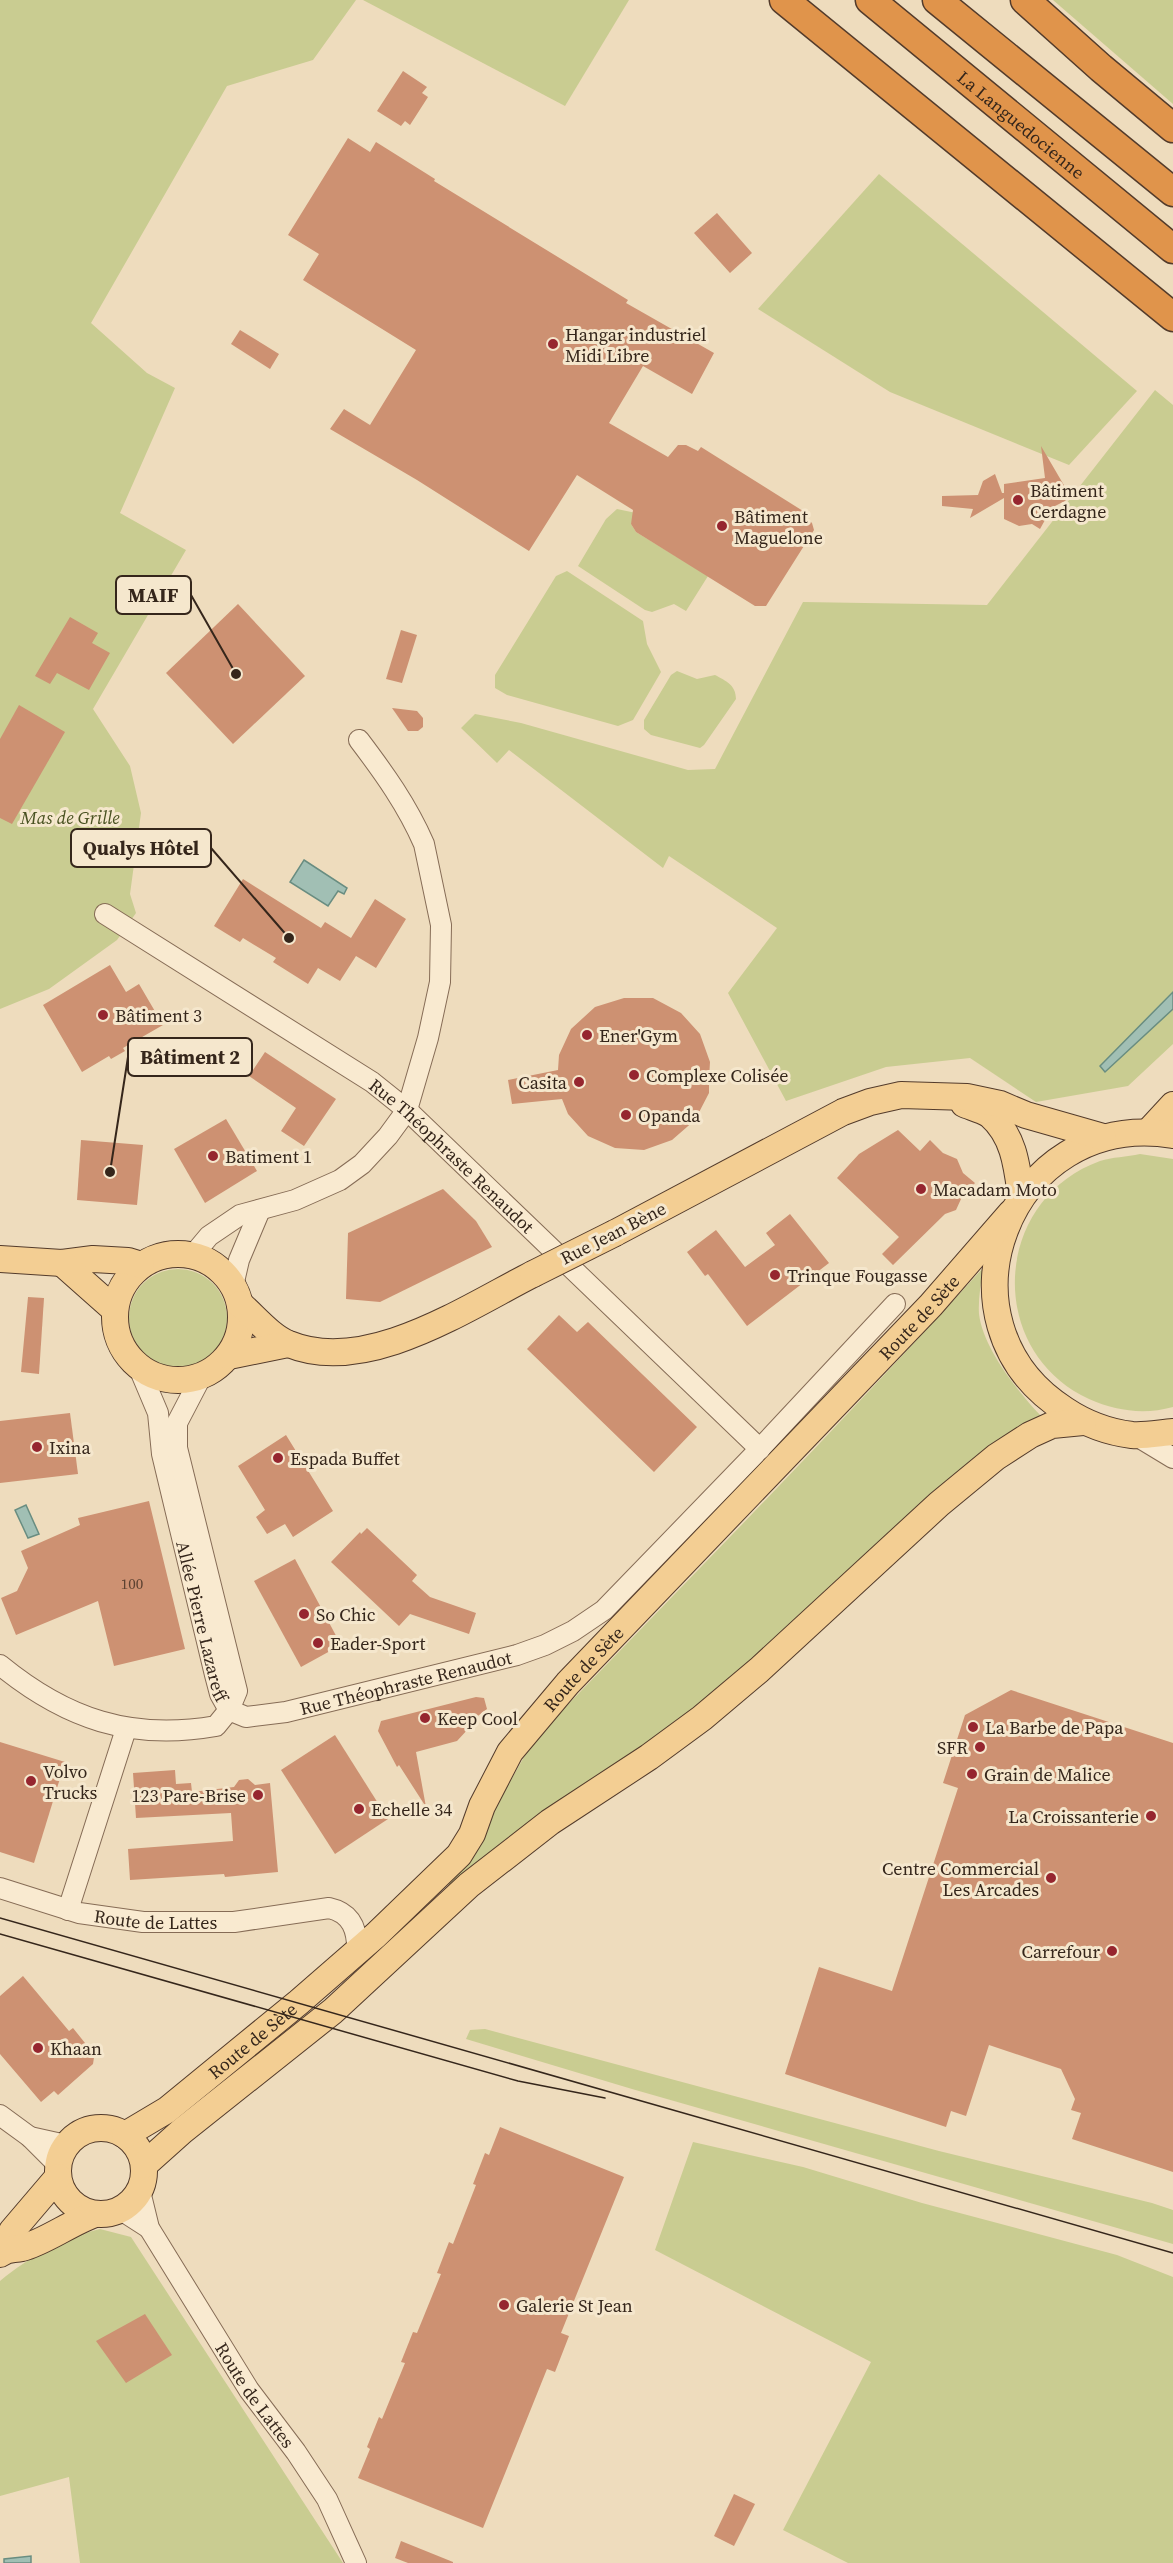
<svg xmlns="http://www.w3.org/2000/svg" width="1173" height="2563" font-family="'Source Serif 4',serif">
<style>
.green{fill:#c9cc91}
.water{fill:#a1bfb4;stroke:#698d81;stroke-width:1.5}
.building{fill:#cd9172}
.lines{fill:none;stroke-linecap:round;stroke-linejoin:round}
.minor-casing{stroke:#866c56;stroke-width:22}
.major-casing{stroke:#533b2b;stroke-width:28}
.highway-casing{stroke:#533b2b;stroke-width:31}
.minor{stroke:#f9ead0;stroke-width:20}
.major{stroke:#f3ce93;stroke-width:26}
.highway{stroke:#e0944b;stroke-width:28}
.tram{stroke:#35261b;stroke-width:1.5}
.major-bridge-casing{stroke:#533b2b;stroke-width:28;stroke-linecap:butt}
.major-bridge{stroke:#f3ce93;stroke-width:26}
.poi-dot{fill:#96262f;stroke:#f5e7cd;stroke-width:2}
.labels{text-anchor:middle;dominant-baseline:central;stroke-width:6;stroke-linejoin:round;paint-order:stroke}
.number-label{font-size:15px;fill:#5b4131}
.street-label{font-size:18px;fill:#35261b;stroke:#f5e7cd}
.poi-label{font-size:18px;fill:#35261b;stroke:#f5e7cd;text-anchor:start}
.park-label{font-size:18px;font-style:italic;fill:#495221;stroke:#f5e7cd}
.leader{fill:none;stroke:#35261b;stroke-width:2}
.callout-dot{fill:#35261b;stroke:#f5e7cd;stroke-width:2}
.callout{fill:#f5e7cd;stroke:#35261b;stroke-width:2}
.callout-label{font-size:20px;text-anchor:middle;font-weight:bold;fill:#35261b}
</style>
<rect width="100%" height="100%" fill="#eedcbd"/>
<g class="green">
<polygon points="0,0 356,0 313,60 227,86 91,323 147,373 175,388 120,513 186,550 93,709 130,766 141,813 130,894 136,913 117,940 49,989 0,1009"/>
<polygon points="363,0 629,0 565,106"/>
<polygon points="1053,0 1173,0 1173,104"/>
<polygon points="879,174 1137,391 1069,465 890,392 758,309"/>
<polygon points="1155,390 1173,405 1173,1044 1128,1086 1036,1102 970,1058 886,1067 786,1101 728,993 777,928 669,856 663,868 509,750 497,763 461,728 475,714 521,723 688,770 715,769 803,602 987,605"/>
<polygon points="617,509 636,513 631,524 636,532 708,576 686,611 674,604 652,612 645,610 578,566 606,519"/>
<polygon points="567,571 643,621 647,644 661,672 633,720 618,726 507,695 495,688 495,675 556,576"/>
<path d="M677 671 697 679 715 675C726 681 736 685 736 699L704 745 700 748 651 735 644 729V720L671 675Z"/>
<path d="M1140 1154 1173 1159V1407C1144 1415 1116 1411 1089 1399 985 1351 992 1200 1100 1161 1112 1157 1127 1157 1140 1154Z"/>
<path d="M983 1268C981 1283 978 1300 979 1314 983 1348 1018 1392 1041 1416 997 1432 955 1477 920 1509 837 1585 756 1662 668 1730 597 1785 516 1824 451 1887L446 1881 482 1831 528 1750 552 1721C697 1571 843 1422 983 1268Z"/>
<circle cx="178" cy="1318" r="49"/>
<polygon points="485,2029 939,2151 1152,2203 1173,2210 1173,2244 632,2089 466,2039 470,2030"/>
<polygon points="693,2142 803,2167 922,2203 1117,2255 1173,2277 1173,2563 848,2563 783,2530 871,2362 655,2250"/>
<path d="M100 2229 131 2237 343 2563H80L69 2477 0 2496V2281C29 2257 64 2238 100 2229Z"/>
</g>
<g class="water">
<polygon points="304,860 347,888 344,894 338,891 328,906 290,882"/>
<polygon points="1173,992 1173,1009 1105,1072 1100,1066"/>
<polygon points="26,1505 39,1534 28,1538 15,1510"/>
<polygon points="31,2556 31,2563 4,2563 4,2559"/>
</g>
<g class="building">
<polygon points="403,71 427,87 422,93 428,97 410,125 405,121 401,126 377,111"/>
<polygon points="348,138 370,152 376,142 435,179 434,181 628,300 626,303 714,353 692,394 643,366 609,423 668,457 678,445 686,445 698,451 701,447 803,511 802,513 812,523 814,530 766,606 755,606 636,532 631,524 633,510 577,475 529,551 417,480 330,429 344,409 370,425 416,350 303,280 319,254 288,235"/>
<polygon points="717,213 752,253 730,273 694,233"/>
<polygon points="240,330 279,354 270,369 231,344"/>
<polygon points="1041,446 1065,487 1076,488 1065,501 1047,510 1045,520 1040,529 1032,524 1019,526 1004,519 1004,498 970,518 973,509 942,506 942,496 978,495 983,481 995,474 1002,493 1004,493 1004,484 1045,478"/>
<polygon points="238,604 305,676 233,744 166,673"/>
<polygon points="70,617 98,633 92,643 110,653 89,690 57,673 50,684 35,676"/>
<polygon points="401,630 417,635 402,683 386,679"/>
<polygon points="19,705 65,732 12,824 0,818 0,739"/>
<polygon points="392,708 417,711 423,718 423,727 418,731 408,731"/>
<polygon points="243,879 321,928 325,922 351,938 375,899 406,919 376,968 356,956 340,981 318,968 308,984 273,962 276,958 243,938 240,942 214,926"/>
<polygon points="110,965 126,992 139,984 163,1025 123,1048 125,1051 111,1059 109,1056 82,1072 43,1005"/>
<polygon points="624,998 653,998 681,1013 700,1034 710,1062 709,1079 709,1093 695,1120 672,1140 644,1150 615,1148 588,1136 568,1114 562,1099 512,1104 508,1080 558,1070 559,1055 571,1029 595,1007"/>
<polygon points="265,1052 336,1099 304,1146 281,1131 296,1108 249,1076"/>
<polygon points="226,1119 257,1171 205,1203 174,1149"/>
<polygon points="898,1130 920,1151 930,1140 943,1153 957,1159 963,1173 975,1183 961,1199 956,1210 945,1214 893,1265 882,1254 899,1237 837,1178 859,1154"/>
<polygon points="81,1140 143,1145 137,1205 77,1200"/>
<polygon points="443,1189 476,1221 492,1247 380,1302 346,1299 348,1233"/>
<polygon points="790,1214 829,1263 747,1326 708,1274 705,1276 687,1252 716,1230 745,1267 775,1245 766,1233"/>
<polygon points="28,1297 44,1298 39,1374 21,1372"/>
<polygon points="559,1315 577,1332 588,1322 697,1427 654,1472 527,1349"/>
<polygon points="70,1413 78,1474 0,1483 0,1421"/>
<polygon points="286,1435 333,1511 293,1537 285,1524 267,1534 256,1517 265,1510 238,1466"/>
<polygon points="149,1501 185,1649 114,1666 98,1601 16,1635 1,1598 17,1591 28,1568 21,1551 80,1525 78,1518"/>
<polygon points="367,1528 417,1575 412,1581 430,1597 476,1613 469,1634 410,1614 399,1626 331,1562 360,1532 361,1534"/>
<polygon points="295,1559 341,1645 301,1667 254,1581"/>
<polygon points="1011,1690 1173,1743 1173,2172 1072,2139 1081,2113 1071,2110 1075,2099 1061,2069 989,2045 966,2116 951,2111 946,2127 785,2074 819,1967 892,1991 958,1788 943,1783 965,1715"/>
<polygon points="476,1697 484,1698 487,1709 466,1725 469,1728 457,1741 416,1752 426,1807 399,1765 397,1767 378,1731 381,1721"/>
<polygon points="335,1735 388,1819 335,1854 281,1770"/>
<polygon points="0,1742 65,1762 34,1863 0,1852"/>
<polygon points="175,1770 176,1784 191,1783 192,1792 234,1787 239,1780 248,1779 255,1785 270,1783 278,1872 225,1877 224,1874 130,1880 128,1849 233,1841 231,1813 136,1818 133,1773"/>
<polygon points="23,1976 69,2031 73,2028 89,2048 95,2051 93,2064 58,2095 54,2091 41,2102 0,2054 0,1996"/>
<polygon points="500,2127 624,2177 561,2333 569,2336 555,2372 547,2369 483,2528 358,2478 370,2449 367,2447 379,2417 382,2419 405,2363 401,2362 413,2332 417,2333 441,2274 437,2273 449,2242 453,2244 476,2185 473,2184 485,2153 489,2155"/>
<polygon points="145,2314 172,2355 126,2383 96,2341"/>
<polygon points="734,2494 755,2504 734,2546 714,2536"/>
<polygon points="401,2541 453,2562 453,2563 408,2563 395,2558"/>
</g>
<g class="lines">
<g class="minor-casing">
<g id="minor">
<path id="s1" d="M105 914 372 1082 407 1110 760 1449"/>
<path d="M193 1255 209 1236 240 1215 295 1200 340 1180 362 1164 388 1136 407 1110 428 1038 440 982 441 925 424 844C407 805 384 773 359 740"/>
<polyline points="233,1286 239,1260 260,1210"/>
<path id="s2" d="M139 1368 158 1413 162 1454 215 1675 220 1694 229 1710"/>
<polyline points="201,1377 177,1423 177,1448 237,1691 229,1710"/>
<polyline points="1135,1435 1173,1458"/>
<path id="s3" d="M0 1665C66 1719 131 1741 216 1726L229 1710 246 1717 286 1712 517 1655 545 1645 573 1631 604 1610 754 1455 895 1304"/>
<path id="s4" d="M0 1888 79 1913 143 1922H234L329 1908C352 1913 358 1931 357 1953"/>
<polyline points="68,1910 126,1729"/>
<polyline points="0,2115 30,2137 58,2165"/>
<polyline points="30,2137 66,2145"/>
<path id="s5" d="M140 2191 149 2228 249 2390 296 2452 327 2499 356 2563"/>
<polyline points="121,2210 149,2228"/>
</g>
</g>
<g class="major-casing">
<g id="major">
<path d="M964 1104C971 1107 983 1110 990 1115 1014 1136 1017 1166 1021 1196"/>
<polyline points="1149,1131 1173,1105"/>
<path d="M1173 1135C1008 1108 927 1322 1065 1410 1086 1424 1107 1432 1132 1435 1145 1436 1160 1433 1173 1432"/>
<polyline points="615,1233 843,1112 870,1102 901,1095 967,1097 1000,1104 1026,1115 1103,1137"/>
<circle cx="178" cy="1317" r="63"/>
<polyline points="0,1259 62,1263 93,1259 128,1261 141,1265"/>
<polyline points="62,1263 115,1310"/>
<path d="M240 1304C255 1317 271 1337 289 1344 366 1376 466 1308 533 1274"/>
<polyline points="229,1356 288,1344"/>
<circle cx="101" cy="2171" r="43"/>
<path id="s6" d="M125 2135 167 2110 299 2002 376 1935 459 1855 472 1834 482 1806 510 1752 568 1683 931 1305 1011 1213"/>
<polyline points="144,2165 182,2131 333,2011 469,1885 550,1822 649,1757 702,1718 759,1670 939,1504 996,1457 1030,1435 1052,1425 1083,1422"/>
<polyline points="8,2248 12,2231 58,2177"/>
<path d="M0 2254C8 2248 12 2250 22 2248 43 2243 72 2222 95 2214"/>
</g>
</g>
<g class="highway-casing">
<g id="highway">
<polyline points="784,0 1173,317"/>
<path id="s7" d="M870 0 1173 249"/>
<polyline points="937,0 1173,192"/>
<polyline points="1025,0 1101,68 1173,128"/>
</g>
</g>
<use href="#minor" class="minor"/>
<use href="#major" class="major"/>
<use href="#highway" class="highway"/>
<g class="tram">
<path d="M0 1918C391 2028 782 2142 1173 2253"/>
<polyline points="0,1934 518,2081 605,2098"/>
</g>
<g class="major-bridge-casing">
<polyline id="major-bridge" points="533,1274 615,1233"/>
</g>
<use href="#major-bridge" class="major-bridge"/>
</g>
<g class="poi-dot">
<circle cx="553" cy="344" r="6"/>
<circle cx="1018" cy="500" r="6"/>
<circle cx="722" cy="526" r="6"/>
<circle cx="103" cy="1015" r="6"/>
<circle cx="587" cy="1035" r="6"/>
<circle cx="634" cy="1075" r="6"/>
<circle cx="579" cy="1082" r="6"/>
<circle cx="626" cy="1115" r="6"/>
<circle cx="213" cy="1156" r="6"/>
<circle cx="921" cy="1189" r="6"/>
<circle cx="775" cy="1275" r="6"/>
<circle cx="37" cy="1447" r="6"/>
<circle cx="278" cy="1458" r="6"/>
<circle cx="304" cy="1614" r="6"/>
<circle cx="318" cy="1643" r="6"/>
<circle cx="425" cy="1718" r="6"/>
<circle cx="973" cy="1727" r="6"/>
<circle cx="980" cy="1747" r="6"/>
<circle cx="972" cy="1774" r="6"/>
<circle cx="31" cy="1781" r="6"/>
<circle cx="258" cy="1795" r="6"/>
<circle cx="359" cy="1809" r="6"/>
<circle cx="1151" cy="1816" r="6"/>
<circle cx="1051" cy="1878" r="6"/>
<circle cx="1112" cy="1951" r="6"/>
<circle cx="38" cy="2048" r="6"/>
<circle cx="504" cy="2305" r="6"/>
</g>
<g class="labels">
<g class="number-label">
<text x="132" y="1583">100</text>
</g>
<g class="street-label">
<text stroke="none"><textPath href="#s7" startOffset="196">La Languedocienne</textPath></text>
<text stroke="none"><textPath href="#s1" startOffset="424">Rue Théophraste Renaudot</textPath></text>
<text transform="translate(613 1233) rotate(-27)">Rue Jean Bène</text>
<text stroke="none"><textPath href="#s6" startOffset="1149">Route de Sète</textPath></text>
<text stroke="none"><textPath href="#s2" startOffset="262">Allée Pierre Lazareff</textPath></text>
<text stroke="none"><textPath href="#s6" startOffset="663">Route de Sète</textPath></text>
<text stroke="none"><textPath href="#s3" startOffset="435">Rue Théophraste Renaudot</textPath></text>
<text stroke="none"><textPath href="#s4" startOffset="160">Route de Lattes</textPath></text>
<text stroke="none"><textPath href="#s6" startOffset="159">Route de Sète</textPath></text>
<text stroke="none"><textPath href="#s5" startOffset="236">Route de Lattes</textPath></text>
</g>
<g class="poi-label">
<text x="565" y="334">Hangar industriel<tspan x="565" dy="21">Midi Libre</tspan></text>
<text x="1030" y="490">Bâtiment<tspan x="1030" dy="21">Cerdagne</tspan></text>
<text x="734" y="516">Bâtiment<tspan x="734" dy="21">Maguelone</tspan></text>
<text x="115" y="1015">Bâtiment 3</text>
<text x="599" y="1035">Ener'Gym</text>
<text x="646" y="1075">Complexe Colisée</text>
<text x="567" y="1082" text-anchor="end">Casita</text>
<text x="638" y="1115">Opanda</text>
<text x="225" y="1156">Batiment 1</text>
<text x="933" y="1189">Macadam Moto</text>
<text x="787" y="1275">Trinque Fougasse</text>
<text x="49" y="1447">Ixina</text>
<text x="290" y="1458">Espada Buffet</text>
<text x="316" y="1614">So Chic</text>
<text x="330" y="1643">Eader-Sport</text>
<text x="437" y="1718">Keep Cool</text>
<text x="985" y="1727">La Barbe de Papa</text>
<text x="968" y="1747" text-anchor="end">SFR</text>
<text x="43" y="1771">Volvo<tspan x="43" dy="21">Trucks</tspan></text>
<text x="984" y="1774">Grain de Malice</text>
<text x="246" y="1795" text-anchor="end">123 Pare-Brise</text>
<text x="371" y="1809">Echelle 34</text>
<text x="1139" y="1816" text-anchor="end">La Croissanterie</text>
<text x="1039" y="1868" text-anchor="end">Centre Commercial<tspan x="1039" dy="21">Les Arcades</tspan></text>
<text x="1100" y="1951" text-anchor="end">Carrefour</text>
<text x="50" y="2048">Khaan</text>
<text x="516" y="2305">Galerie St Jean</text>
</g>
<g class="park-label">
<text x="70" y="817">Mas de Grille</text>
</g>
</g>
<path class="leader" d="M236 674L191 595M289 938L211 848M110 1172L128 1057"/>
<g class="callout-dot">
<circle cx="236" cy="674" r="6"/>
<circle cx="289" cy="938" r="6"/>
<circle cx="110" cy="1172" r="6"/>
</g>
<g class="callout">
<rect x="116" y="576" width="75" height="38" rx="6"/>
<rect x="71" y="829" width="140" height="38" rx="6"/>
<rect x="128" y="1038" width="124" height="38" rx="6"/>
</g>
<g class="callout-label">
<text x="153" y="602">MAIF</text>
<text x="141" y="855">Qualys Hôtel</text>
<text x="190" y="1064">Bâtiment 2</text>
</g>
</svg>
